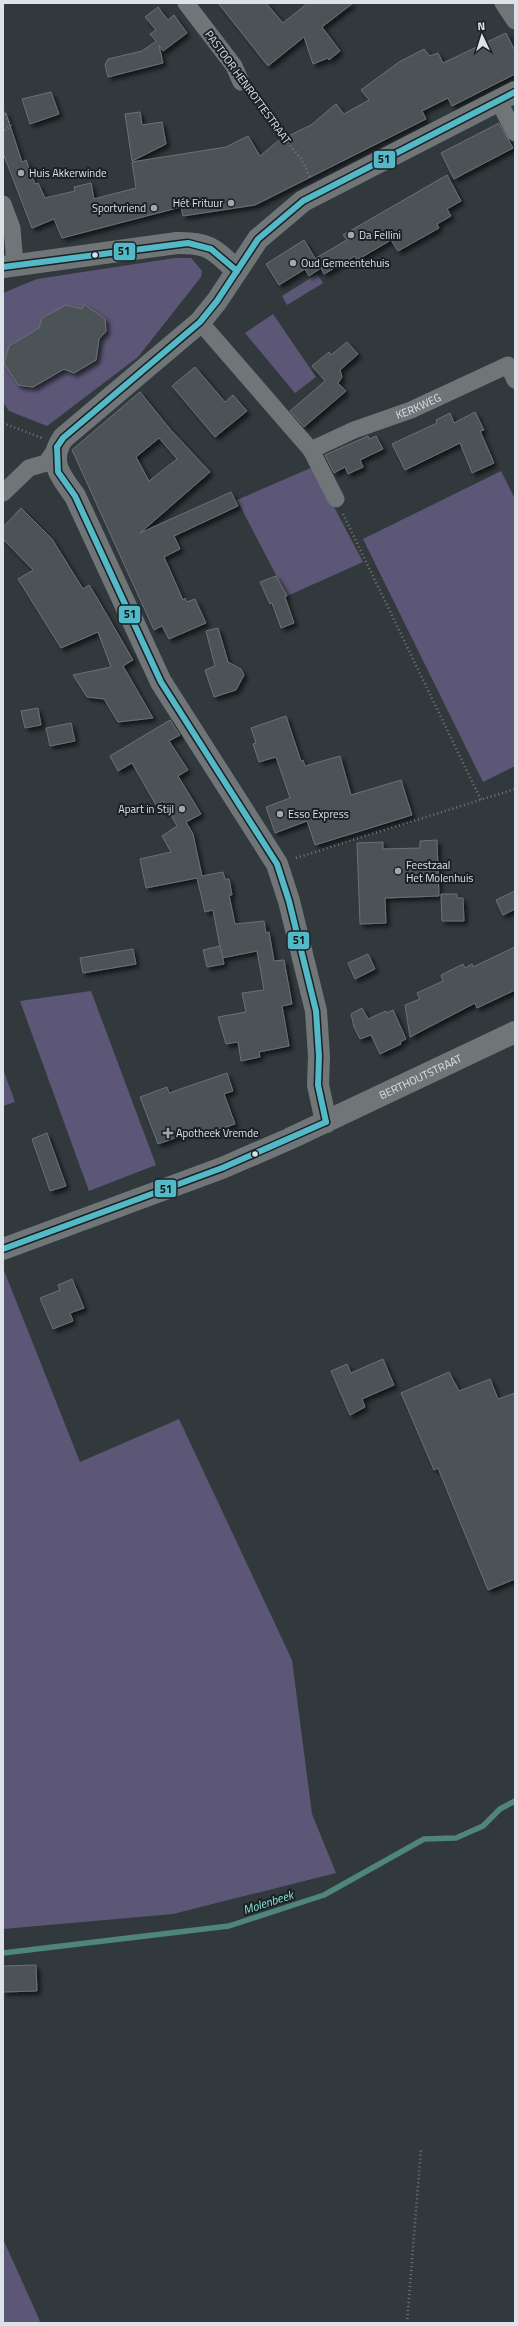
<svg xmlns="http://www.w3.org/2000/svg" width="518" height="2326" font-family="'Titillium Web',sans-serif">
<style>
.green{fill:#5c5777}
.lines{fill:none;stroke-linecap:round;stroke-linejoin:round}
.stream{stroke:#50857d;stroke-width:5.5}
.building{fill:#4c5356;stroke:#6a7173;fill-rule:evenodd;filter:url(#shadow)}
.path{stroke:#72777a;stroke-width:2.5;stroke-dasharray:1 3;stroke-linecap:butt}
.street{stroke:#707578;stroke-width:17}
.secondary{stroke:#707578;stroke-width:22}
.bus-1-casing{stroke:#1a2024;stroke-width:9}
.bus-1{stroke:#53b9c7;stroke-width:6}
.poi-dot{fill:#a0a8ac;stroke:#1a2024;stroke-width:1.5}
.bus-dot{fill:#dbe3e8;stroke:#1a2024;stroke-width:1.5}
.labels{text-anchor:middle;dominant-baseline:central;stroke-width:4;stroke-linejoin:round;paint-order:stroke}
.street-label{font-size:11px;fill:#dbe3e8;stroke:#1a2024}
.poi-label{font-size:11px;fill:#dbe3e8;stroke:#1a2024;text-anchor:start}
.water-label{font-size:12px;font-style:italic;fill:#89e7d7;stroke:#1a2024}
.line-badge{stroke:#1a2024;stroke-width:1.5}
.pale-badge-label{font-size:11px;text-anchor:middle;font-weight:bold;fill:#111}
</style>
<defs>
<filter id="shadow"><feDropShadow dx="3.5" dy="3.5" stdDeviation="2" flood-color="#0009"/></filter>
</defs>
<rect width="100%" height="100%" fill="#32393d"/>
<g class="green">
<polygon points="175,258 191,258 202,271 201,277 138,357 47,426 9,411 3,402 3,293 37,279"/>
<polygon points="317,274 323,283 287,305 282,296"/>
<polygon points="273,314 316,377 295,393 245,333"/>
<polygon points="313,467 363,562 287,596 237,500"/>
<polygon points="501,471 515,499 515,766 483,782 363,539"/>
<polygon points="91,991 156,1165 89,1191 20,1001"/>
<polygon points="3,1069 15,1102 3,1106"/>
<polygon points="3,1268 80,1462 179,1419 292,1660 312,1814 336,1873 173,1914 3,1929"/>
<polygon points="3,2239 40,2321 37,2323 3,2323"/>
</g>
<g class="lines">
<polyline class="stream" points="3,1953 229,1926 324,1895 424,1839 456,1838 483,1826 500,1809 515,1801"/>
</g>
<g class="building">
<polygon points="218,3 266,3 283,23 308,3 353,3 322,27 340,51 329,60 328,58 313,64 304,37 268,66"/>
<polygon points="158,7 168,20 174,15 187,33 163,51 159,45 163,63 108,77 105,65 108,59 142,51 156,41 150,34 156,30 145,17"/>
<polygon points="506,33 515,51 515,74 452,106 448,98 422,111 426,119 255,205 183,216 181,207 62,238 54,219 32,228 3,153 3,113 6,113 22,162 26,160 35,184 38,183 45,198 75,191 74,187 91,183 94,199 136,188 132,162 226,147 248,136 260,156 278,141 311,125 336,104 344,114 369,100 361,90 399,62 424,49 430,56 438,53 443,63"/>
<polygon points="51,92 59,114 30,124 22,99"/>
<polygon points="140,112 142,125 162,122 166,144 132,161 125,114"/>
<polygon points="499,123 513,148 454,179 441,153"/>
<polygon points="447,175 461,201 447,209 451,216 437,224 439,228 398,251 391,240 357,260 355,256 324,274 316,258 347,240 343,235"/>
<polygon points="304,240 321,268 309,276 305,269 279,285 266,264"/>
<polygon points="84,304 105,319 106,331 99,339 96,360 74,373 64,369 33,387 18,385 4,363 9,346 39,328 42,318 66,305 82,309"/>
<polygon points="347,342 358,354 340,370 342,377 338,383 346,391 304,427 290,411 325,381 312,366 329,352 331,355"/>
<polygon points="195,367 225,402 233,395 247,411 215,437 172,386"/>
<path d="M140 392 170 429 210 472 140 533 231 492 238 506 174 536 180 549 164 557 183 600 185 598 187 602 195 599 206 623 169 639 162 626 154 630 72 450ZM159 438 177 459 149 481 136 457Z"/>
<polygon points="475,412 484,430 480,431 494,463 472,473 460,443 405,470 392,444 437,423 436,420 450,413 454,423"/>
<polygon points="368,436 369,439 376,436 383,449 360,460 363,467 348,474 345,467 334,473 325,455"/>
<polygon points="21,508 52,539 83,589 89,585 97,598 133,660 123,666 153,718 118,722 104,699 87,697 73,675 111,667 98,632 61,648 18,579 33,570 3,539 3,527"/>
<polygon points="276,576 287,596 285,597 294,623 281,628 272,603 270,604 260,582"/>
<polygon points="218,628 228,662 241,669 244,675 236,690 214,697 205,670 215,666 206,631"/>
<polygon points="38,708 41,725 25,728 21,711"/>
<polygon points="286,716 301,761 303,760 305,766 340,756 351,795 401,780 412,815 315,845 307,821 275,833 266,807 290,798 276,757 259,762 253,744 256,743 251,728"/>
<polygon points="170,720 180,735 169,741 188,770 178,776 201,814 186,822 193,834 202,876 223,872 225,879 229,879 232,895 229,895 235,924 264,921 266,933 269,932 274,961 284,960 292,1004 282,1006 289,1046 259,1052 260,1057 241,1061 238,1042 226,1044 218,1017 246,1012 242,993 264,990 257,951 222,958 213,910 205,912 197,878 146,888 140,859 171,852 162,836 177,826 163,801 156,805 132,763 118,771 110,756"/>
<polygon points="71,723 75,741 50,746 46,728"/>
<polygon points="437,840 439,896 385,898 386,923 360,924 357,843 383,842 383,849 420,848 420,841"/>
<polygon points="515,891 515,909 503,915 496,900"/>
<polygon points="441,894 457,894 457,898 463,898 464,921 442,921"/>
<polygon points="220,946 224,964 207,967 203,950"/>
<polygon points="515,947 515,990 477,1008 475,1003 410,1037 405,1005 420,999 417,993 443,981 441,975 463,964 465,968 472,964 473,967"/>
<polygon points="133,949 136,964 83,973 80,958"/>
<polygon points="368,954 375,969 355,979 348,963"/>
<polygon points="362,1008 368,1019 386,1011 387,1013 393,1010 406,1039 400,1042 401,1044 380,1054 371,1035 360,1039 354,1027 351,1014"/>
<polygon points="227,1073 233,1091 224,1094 235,1124 203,1135 200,1129 158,1144 140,1097 167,1087 169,1093"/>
<polygon points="47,1133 66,1186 50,1191 32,1139"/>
<polygon points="72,1279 84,1308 70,1313 73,1321 53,1329 40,1298 60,1290 58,1285"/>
<polygon points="383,1359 394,1385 362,1399 365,1407 350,1415 331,1371 347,1364 351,1373"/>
<polygon points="449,1372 459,1391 490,1379 498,1399 515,1393 515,1579 488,1590 438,1468 434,1470 401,1393"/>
<polygon points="36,1965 37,1991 3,1992 3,1966"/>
</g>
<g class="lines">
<g class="path">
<polyline points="251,95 301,159 310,177"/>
<polyline points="3,111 11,126 3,131"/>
<polyline points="3,423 42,438"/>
<polyline points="343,514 481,800"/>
<polyline points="296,858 515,789"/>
<polyline points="407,2323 421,2148"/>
</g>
<g class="street">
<polyline points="186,3 234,66 241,82"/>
<polyline points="503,3 515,21"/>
<polyline points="498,100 515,133"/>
<polyline points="3,204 12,228 15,265"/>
<polyline points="200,322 311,450 336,499"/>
<path id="s1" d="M311 450 354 430 411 410 508 365 515 380"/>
<polyline points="3,493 29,468 46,463 57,447"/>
</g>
<g class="secondary">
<path d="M3 267 177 243C209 242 215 250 237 271"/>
<path d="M326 1122 318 1085 319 1056 316 1011 289 901 277 864 161 682 75 496C61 477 47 461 63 438L200 322 217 301 258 239 303 201 515 92"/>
<path id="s2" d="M3 1249 222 1168 289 1139 515 1032"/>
</g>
<g class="bus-1-casing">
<g id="bus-1">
<polyline points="3,267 188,243 211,249 237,271"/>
<polyline points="57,447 58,472 75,496 161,682 277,864 289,901 316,1011 319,1056 318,1085 326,1122"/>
<polyline points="57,447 63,438 200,322 217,301 258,239 303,201 515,92"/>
<polyline points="3,1249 222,1168 326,1122"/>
</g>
</g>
<use href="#bus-1" class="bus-1"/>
</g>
<g class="poi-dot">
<circle cx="21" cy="173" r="4"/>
<circle cx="231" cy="203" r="4"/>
<circle cx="154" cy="208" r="4"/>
<circle cx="351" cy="235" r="4"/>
<circle cx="293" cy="263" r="4"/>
<circle cx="182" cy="809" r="4"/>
<circle cx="280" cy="814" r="4"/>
<circle cx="398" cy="871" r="4"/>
<path d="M166 1127h4v4h4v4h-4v4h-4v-4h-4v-4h4z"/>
</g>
<g class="bus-dot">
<circle cx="95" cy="255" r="3.5"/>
<circle cx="255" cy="1154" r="3.5"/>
</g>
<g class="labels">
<g class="street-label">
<text transform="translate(248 87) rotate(54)">PASTOOR HENROTTESTRAAT</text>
<text stroke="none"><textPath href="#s1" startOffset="116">KERKWEG</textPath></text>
<text stroke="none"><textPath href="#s2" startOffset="452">BERTHOUTSTRAAT</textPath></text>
</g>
<g class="poi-label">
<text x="29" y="173">Huis Akkerwinde</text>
<text x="223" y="203" text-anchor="end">Hét Frituur</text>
<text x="146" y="208" text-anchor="end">Sportvriend</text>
<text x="359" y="235">Da Fellini</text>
<text x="301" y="263">Oud Gemeentehuis</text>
<text x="174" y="809" text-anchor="end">Apart in Stijl</text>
<text x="288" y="814">Esso Express</text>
<text x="406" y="865">Feestzaal<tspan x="406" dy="13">Het Molenhuis</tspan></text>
<text x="176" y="1133">Apotheek Vremde</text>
</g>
<g class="water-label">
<text transform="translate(268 1902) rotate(-18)">Molenbeek</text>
</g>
</g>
<g class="line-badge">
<rect x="373" y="150" width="23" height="19" rx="4" fill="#53b9c7"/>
<rect x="113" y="242" width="23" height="19" rx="4" fill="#53b9c7"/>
<rect x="118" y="605" width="23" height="19" rx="4" fill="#53b9c7"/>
<rect x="287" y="931" width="23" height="19" rx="4" fill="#53b9c7"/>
<rect x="154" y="1179" width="23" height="19" rx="4" fill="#53b9c7"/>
</g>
<g class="pale-badge-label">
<text x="384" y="163">51</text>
<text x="124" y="255">51</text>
<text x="130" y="618">51</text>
<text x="299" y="944">51</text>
<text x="166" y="1193">51</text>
</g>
<rect width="518" height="2326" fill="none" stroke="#dbe3e8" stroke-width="8"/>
<g transform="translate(482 36) rotate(356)" stroke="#1a2024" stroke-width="3" paint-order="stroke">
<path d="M0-3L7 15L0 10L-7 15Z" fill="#dbe3e8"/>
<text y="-6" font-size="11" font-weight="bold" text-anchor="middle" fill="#dbe3e8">N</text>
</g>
</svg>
